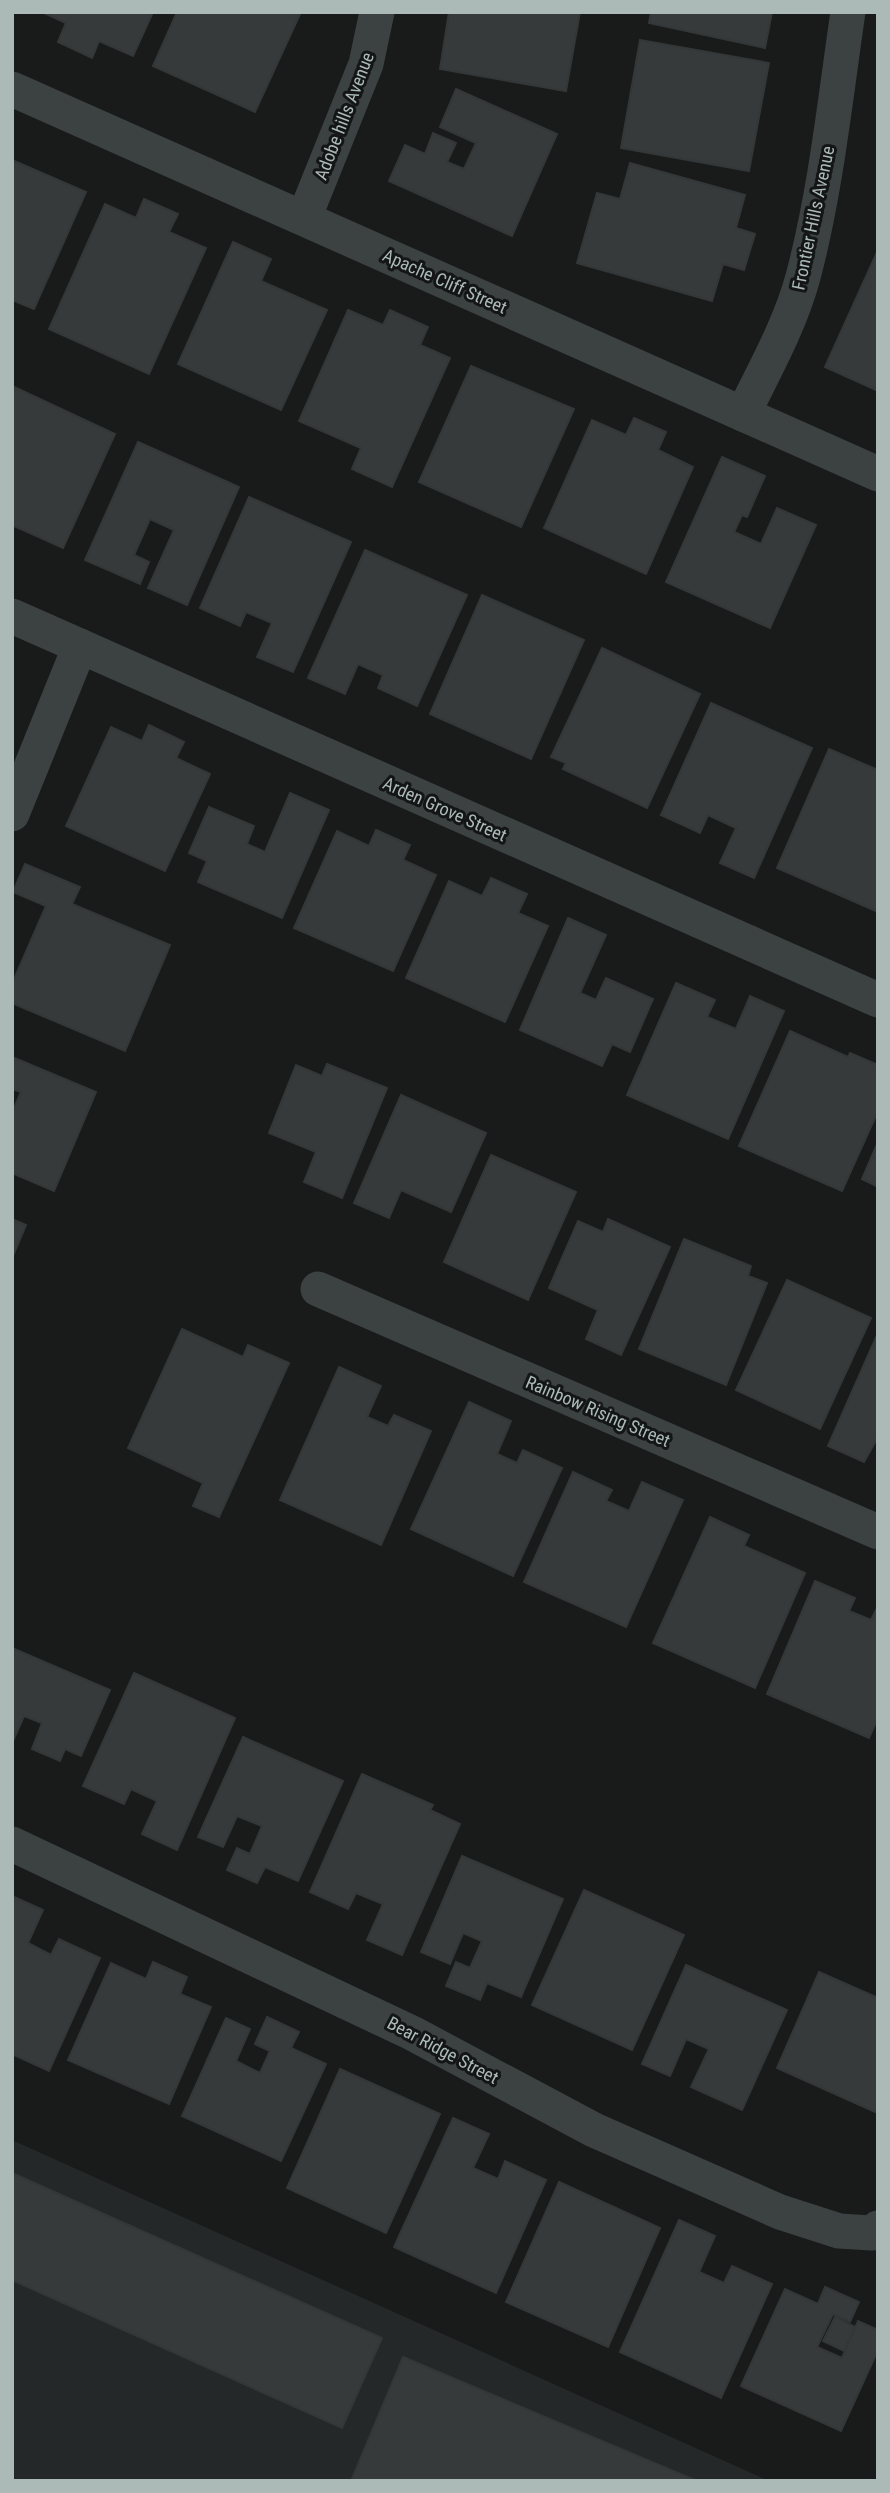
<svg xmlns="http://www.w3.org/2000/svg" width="890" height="2493" font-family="'Roboto Condensed',sans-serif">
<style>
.built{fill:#252828}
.building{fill:#363a3a;stroke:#333737;stroke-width:2}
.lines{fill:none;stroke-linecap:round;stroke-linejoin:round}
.street{stroke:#3c4241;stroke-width:35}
.labels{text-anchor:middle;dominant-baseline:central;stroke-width:6;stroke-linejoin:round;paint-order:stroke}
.street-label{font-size:18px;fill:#abbab7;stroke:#141616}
</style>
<rect width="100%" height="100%" fill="#191b1b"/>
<polygon class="built" points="12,2140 769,2481 12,2481"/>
<g class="building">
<polygon points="42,12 153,12 133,56 99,41 92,58 58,42 66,23"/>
<polygon points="177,12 301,12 255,112 153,66"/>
<polygon points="449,12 580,12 566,91 440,69"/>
<polygon points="651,12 772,12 765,48 649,23"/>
<polygon points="640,40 769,63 749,171 621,148"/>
<polygon points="456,89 557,134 512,236 389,181 405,145 425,154 433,133 456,143 447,162 464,169 476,143 440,127"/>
<polygon points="12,160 86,192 34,309 12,300"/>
<polygon points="630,163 745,195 736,228 755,234 744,270 723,264 712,301 577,263 597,193 620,199"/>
<polygon points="144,199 178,214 169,232 206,248 149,374 49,329 105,204 136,218"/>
<polygon points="233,242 271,259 261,281 327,310 281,410 178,364"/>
<polygon points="878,250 878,391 825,367"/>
<polygon points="348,310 383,325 390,310 428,327 420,345 450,358 392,487 352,469 361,448 299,421"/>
<polygon points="471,366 574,409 521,527 419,482"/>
<polygon points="12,386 115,434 63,548 12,525"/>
<polygon points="634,418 666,432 658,450 693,467 646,574 544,528 592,420 626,435"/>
<polygon points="138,442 239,487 187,605 148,588 174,530 150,519 134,555 149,562 140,584 85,560"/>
<polygon points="722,457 765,476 747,517 742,515 734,532 761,544 777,508 816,525 770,628 666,582"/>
<polygon points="249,497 351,542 293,672 257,657 272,623 246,612 240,626 200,608"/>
<polygon points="365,550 467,595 417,706 378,688 383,675 358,664 345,694 308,678"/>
<polygon points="482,595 584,640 531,759 430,714"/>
<polygon points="602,648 700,694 647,808 563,769 566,763 551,757"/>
<polygon points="711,703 812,748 754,878 720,863 736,828 708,815 700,833 661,815"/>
<polygon points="149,725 184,742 176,758 210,774 165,871 66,826 111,727 142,741"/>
<polygon points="829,749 878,770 878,912 777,868"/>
<polygon points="290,793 329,810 282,918 198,882 207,861 189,853 209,807 254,826 247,844 265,852"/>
<polygon points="376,830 410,845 403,860 436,875 393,971 294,928 337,831 369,846"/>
<polygon points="25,864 80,887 72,904 170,945 125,1051 12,1003 12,984 46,906 13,892"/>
<polygon points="491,878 527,894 518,913 548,926 505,1022 406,978 449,881 482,896"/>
<polygon points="568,918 606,935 580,993 596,1000 606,978 653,999 630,1052 612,1044 602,1066 520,1030"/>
<polygon points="676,983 715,1000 707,1017 736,1029 750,996 784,1011 728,1139 627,1095"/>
<polygon points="790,1031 848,1057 850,1053 878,1065 878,1111 842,1191 739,1146"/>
<polygon points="12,1057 96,1092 54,1191 12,1173 12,1113 21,1092 12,1089"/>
<polygon points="327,1064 387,1088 342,1198 304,1182 316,1152 269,1133 296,1065 322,1076"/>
<polygon points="401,1095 486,1133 451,1212 401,1190 389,1218 354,1203"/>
<polygon points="878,1142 878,1187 862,1179"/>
<polygon points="491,1155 576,1192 528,1300 444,1262"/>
<polygon points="12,1219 26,1225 12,1258"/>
<polygon points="608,1219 670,1247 621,1355 586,1339 598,1310 549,1288 578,1221 603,1232"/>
<polygon points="684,1239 751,1266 748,1276 767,1283 726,1385 639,1349"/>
<polygon points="787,1280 871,1318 820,1429 736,1390"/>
<polygon points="182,1329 243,1357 248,1345 289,1363 219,1517 193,1506 203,1483 128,1448"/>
<polygon points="878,1333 878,1437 864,1462 828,1446"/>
<polygon points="339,1367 381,1386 367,1417 388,1426 394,1415 431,1431 381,1545 280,1500"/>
<polygon points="469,1402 511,1421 497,1454 517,1463 523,1450 562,1468 513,1576 411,1529"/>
<polygon points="573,1472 612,1490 606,1501 629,1511 642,1482 683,1500 626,1627 524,1582"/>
<polygon points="710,1517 749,1535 744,1546 805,1573 755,1688 653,1643"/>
<polygon points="815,1581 855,1598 849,1611 871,1620 878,1606 878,1718 869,1738 767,1694"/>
<polygon points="12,1648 110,1690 81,1756 65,1749 60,1761 32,1749 42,1723 24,1716 12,1743"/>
<polygon points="134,1673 235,1718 177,1850 142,1834 157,1801 131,1789 124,1804 83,1786"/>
<polygon points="243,1737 343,1781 298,1881 265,1867 257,1883 227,1870 237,1848 250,1854 262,1826 237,1816 223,1847 198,1837"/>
<polygon points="362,1774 433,1805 430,1810 460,1824 402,1955 367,1940 383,1904 356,1893 348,1909 310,1892"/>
<polygon points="462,1856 563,1899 521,1997 487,1983 480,2000 446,1986 456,1962 470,1968 482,1941 463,1933 450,1964 421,1952"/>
<polygon points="584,1890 684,1935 632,2050 532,2005"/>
<polygon points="12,1896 43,1910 28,1943 51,1955 59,1939 100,1958 49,2071 12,2054"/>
<polygon points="153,1962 187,1977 180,1994 211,2007 169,2104 68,2060 111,1963 146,1979"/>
<polygon points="686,1965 787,2010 742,2110 691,2087 709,2049 686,2039 670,2076 642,2064"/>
<polygon points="819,1972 878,1998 878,2106 875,2112 777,2068"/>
<polygon points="267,2017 299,2032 291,2048 326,2064 281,2161 182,2116 226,2018 250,2029 236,2061 260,2073 270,2051 255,2044"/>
<polygon points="340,2069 440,2114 386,2233 287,2188"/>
<polygon points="453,2118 489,2134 473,2168 498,2179 505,2161 546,2180 496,2293 394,2247"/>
<polygon points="12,2173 382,2338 342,2428 12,2280"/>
<polygon points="559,2182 660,2228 608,2347 506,2302"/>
<polygon points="679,2220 715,2236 699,2272 724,2283 732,2266 772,2284 721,2398 620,2352"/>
<polygon points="825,2287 859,2302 850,2322 833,2314 817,2347 842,2358 858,2321 878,2330 878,2350 841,2431 741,2386 785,2289 818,2304"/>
<polygon points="835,2317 855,2327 844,2351 823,2341"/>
<polygon points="403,2357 697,2481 351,2481"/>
</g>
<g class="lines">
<g class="street">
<polyline points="12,89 878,474"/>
<polyline points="304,218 366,64 377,12"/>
<path d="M743 414C765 369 790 325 803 277 826 190 835 100 848 12"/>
<polyline points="12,616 878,1000"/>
<polyline points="12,814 80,646"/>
<polyline points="318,1289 878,1532"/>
<polyline points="12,1844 412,2033 594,2130 780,2212 839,2231 872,2233 878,2228"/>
</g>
</g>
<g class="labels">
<g class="street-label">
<text transform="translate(344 116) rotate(-69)">Adobe hills Avenue</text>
<text transform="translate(813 218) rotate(-78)">Frontier Hills Avenue</text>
<text transform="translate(445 281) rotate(24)">Apache Cliff Street</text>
<text transform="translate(445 809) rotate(24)">Arden Grove Street</text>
<text transform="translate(598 1411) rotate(23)">Rainbow Rising Street</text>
<text transform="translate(443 2050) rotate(28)">Bear Ridge Street</text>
</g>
</g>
<rect width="890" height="2493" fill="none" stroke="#abbab7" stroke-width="28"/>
</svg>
